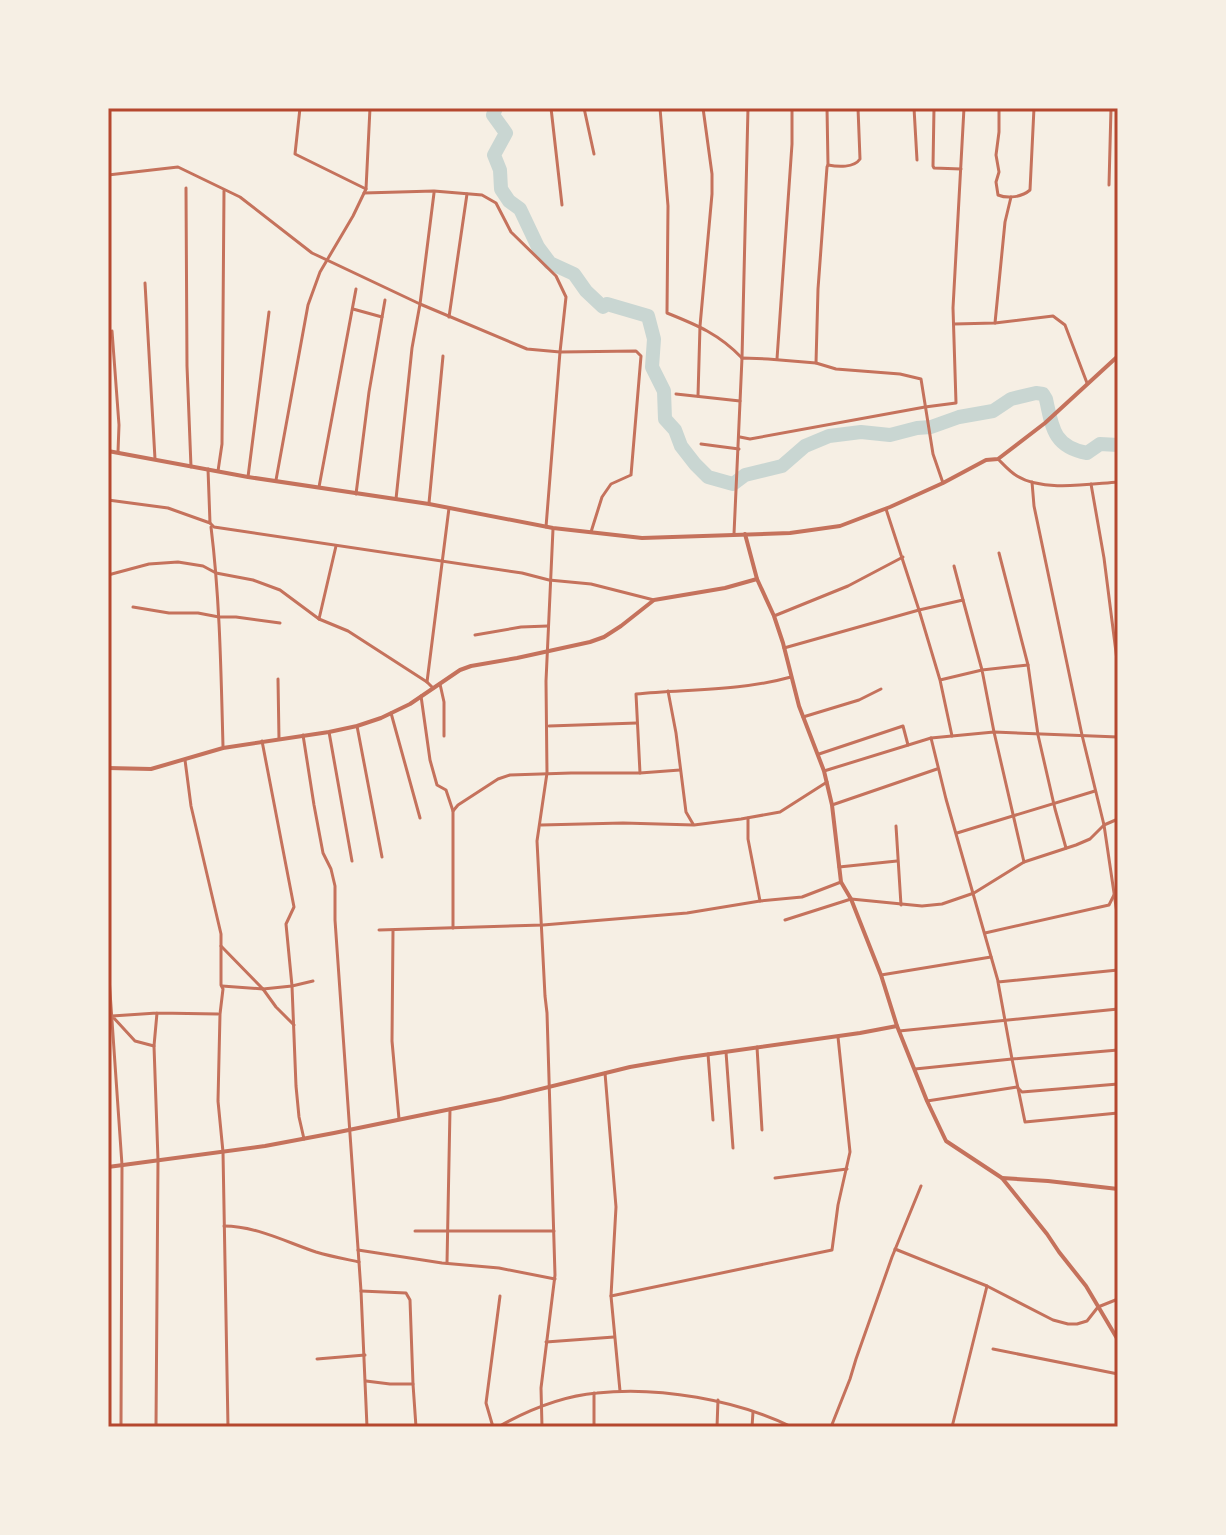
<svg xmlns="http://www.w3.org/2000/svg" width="1226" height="1535" font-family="Rubik,sans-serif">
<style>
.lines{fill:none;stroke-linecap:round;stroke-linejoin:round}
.river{stroke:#c9d6d2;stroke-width:14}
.minor{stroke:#c5725c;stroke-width:3}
.tertiary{stroke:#c5725c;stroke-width:4}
.neatline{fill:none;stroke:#b5482f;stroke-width:3}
</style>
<rect width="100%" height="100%" fill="#f6efe4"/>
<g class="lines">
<path class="river" d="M496 108 493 115 506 133 494 155 500 170 501 189 509 201 520 209 538 247 550 263 574 274 586 291 603 307 607 304 648 316 654 339 652 367 664 391 665 419 675 430 681 446 695 464 708 477 733 484 745 475 782 466 805 446 829 436 861 432 890 435 917 428 931 427 959 417 993 411 1011 399 1036 393 1043 394 1046 399C1052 428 1054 447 1087 453L1100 444 1118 445"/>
<g class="minor">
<polyline points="300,108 295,154 366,189"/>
<polyline points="551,108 562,205"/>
<polyline points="584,108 594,154"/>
<path d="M660 108 668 206 667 313C697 325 719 334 742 358"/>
<polyline points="827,108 828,165"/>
<polyline points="914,108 917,160"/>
<polyline points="934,108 933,166 934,168 961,169"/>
<path d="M999 108V132L996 155 999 172 996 182 998 195C1008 199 1022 197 1030 190L1034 108"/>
<polyline points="108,175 178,167 240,197 312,253 420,304 527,349 560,352 636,351 641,356 631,475 611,484 602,497 591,532"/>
<polyline points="1109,185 1111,108"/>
<polyline points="186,188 187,366 191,467"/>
<polyline points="364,193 434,191 482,195 496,203 511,232 556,276 566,297 560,352 546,527"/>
<polyline points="145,283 155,459"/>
<polyline points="353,309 382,317"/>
<polyline points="449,317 467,194"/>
<polyline points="995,323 1005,222 1011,197"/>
<polyline points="954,324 995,323 1053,316 1065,325 1087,383"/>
<polyline points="112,331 119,425 118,452"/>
<polyline points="742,358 748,108"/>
<polyline points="777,359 792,144 792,108"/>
<path d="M816 363 818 289 827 167 828 165C838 167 854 168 860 159L858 108"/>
<polyline points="676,394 740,401"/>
<polyline points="698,396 700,326 712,194 712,174 703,108"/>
<polyline points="740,437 750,439 925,407 956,403 953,308 964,108"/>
<polyline points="701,444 739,449"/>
<path d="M998 459C1004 465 1010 472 1017 476 1043 492 1089 484 1118 482"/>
<polyline points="218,471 222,444 224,191"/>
<polyline points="248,477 269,312"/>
<polyline points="276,480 308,305 320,272 353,216 366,189 370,108"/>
<polyline points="1032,482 1034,506 1082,735 1104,825 1118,920"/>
<polyline points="1091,484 1104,558 1118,668"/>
<polyline points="319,487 356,289"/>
<polyline points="356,494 369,392 385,300"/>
<polyline points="396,499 412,348 420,304 434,193"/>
<polyline points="108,500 168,508 210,523 208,469"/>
<polyline points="429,503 443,356"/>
<polyline points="210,523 214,527 522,573 549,580 591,584 654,600"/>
<path d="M211 527C220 600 221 673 223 746"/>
<polyline points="734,534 742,358 768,359 816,363 836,369 900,374 921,379 933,454 943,483"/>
<polyline points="999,553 1028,665 1038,735 1055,809 1066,848"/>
<polyline points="954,566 963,600"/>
<polyline points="108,575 149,564 178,562 203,566 216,573 253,580 280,590 319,619 348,631 427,682 433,688"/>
<polyline points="133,607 169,613 198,613 219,617 236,617 280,623"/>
<polyline points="774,616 848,586 903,557"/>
<polyline points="319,619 336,546"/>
<polyline points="475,635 521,627 548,626"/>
<polyline points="784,648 919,610 886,509"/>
<polyline points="278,679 279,739"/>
<polyline points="940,680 982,670 963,600 919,610 940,680 952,736"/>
<polyline points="427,682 449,508"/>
<polyline points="440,684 444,702 444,736"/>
<polyline points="668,691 676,733 686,812 693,824"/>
<polyline points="421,696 430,760 437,785 446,790 453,811"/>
<polyline points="391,713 420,818"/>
<polyline points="803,717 859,700 881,689"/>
<polyline points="357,726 382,857"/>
<polyline points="549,726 637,723"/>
<polyline points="329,732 352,861"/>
<polyline points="303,735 314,805 323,853 331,869 335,886 335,920 361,1291 367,1427"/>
<polyline points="931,738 946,799 998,981"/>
<polyline points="262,741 294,907 286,924 292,986 296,1086 299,1117 304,1139"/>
<polyline points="819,754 903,726 908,745"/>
<polyline points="185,760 191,806 221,934 221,985 223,989 220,1014 218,1101 223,1152 228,1427"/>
<polyline points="824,771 931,738 994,732 1118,737"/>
<path d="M640 773 636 694C688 689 741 691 791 677"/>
<polyline points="832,805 937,769"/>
<polyline points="748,818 748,839 760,901"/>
<polyline points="541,825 623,823 694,825 741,819 780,812 827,782"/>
<polyline points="896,826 901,905"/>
<polyline points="957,833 1095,791"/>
<polyline points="1024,862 994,732 982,670 1028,665"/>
<polyline points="839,867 897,861"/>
<polyline points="785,920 851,899 922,906 942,904 974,893 1024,862 1076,845 1090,839 1104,825 1118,819"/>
<polyline points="453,928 453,811 458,805 498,779 510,775 571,773 640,773 680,770"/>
<polyline points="379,930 543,925 687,913 760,901 802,897 841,882"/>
<polyline points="393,931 392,1041 399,1119"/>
<polyline points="985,933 1109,905 1115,893 1118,892"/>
<polyline points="221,946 263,989 222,986"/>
<polyline points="108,963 122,1165 121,1427"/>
<polyline points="1118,970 998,982 1012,1059 1118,1050"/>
<polyline points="881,975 991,957"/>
<polyline points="263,989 292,986 313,981"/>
<polyline points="263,989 276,1007 294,1025"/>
<polyline points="157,1013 154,1046 135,1041 112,1016 157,1013 218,1014"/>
<polyline points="899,1031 1118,1009"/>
<polyline points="154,1046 158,1160 156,1427"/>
<polyline points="757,1047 762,1130"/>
<polyline points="726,1052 733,1148"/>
<polyline points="708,1054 713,1120"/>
<polyline points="915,1069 1012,1059 1025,1122 1118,1113"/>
<polyline points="605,1073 616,1207 611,1296 620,1391"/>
<polyline points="927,1101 1017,1087 1022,1092 1118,1084"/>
<polyline points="775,1178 847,1169"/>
<path d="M224 1226C256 1226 286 1242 316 1252 329 1256 345 1259 359 1262"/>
<polyline points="415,1231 554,1231"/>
<polyline points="895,1249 987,1286 1053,1320 1068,1324 1077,1324 1087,1321 1098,1307 1118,1299"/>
<polyline points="358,1250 442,1263 499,1268 555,1279"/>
<polyline points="447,1263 450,1109"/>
<polyline points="361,1291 406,1293 410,1300 413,1384"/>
<polyline points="611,1296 832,1250 838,1205 850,1152 838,1037"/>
<polyline points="546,1342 614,1337"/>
<polyline points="993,1349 1118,1374"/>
<polyline points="317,1359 365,1355"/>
<polyline points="366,1381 390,1384 413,1384 416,1427"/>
<polyline points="594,1393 594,1427"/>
<polyline points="334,1427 367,1426"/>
<polyline points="493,1427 486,1403 500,1296"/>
<path d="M498 1427C528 1410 562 1396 597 1393 658 1386 737 1400 792 1427"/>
<polyline points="542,1427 541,1388 555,1275 547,1013 545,996 537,841 547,773 546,681 553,529"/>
<polyline points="717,1427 718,1400"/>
<polyline points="752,1427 753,1412"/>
<polyline points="831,1427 850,1379 856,1359 892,1257 921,1186"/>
<polyline points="952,1427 987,1286"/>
</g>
<g class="tertiary">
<polyline points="108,451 248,477 429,504 553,528 642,538 790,533 840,526 890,507 943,483 986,460 998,459 1045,423 1118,356"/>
<polyline points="745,534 757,579 774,616 783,643 799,706 824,771 832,805 841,882 851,899 881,975 897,1026 927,1101 946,1141 1002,1178 1047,1234 1059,1252 1086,1286 1118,1340"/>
<polyline points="108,768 151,769 223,748 329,732 357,726 381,718 410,704 460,670 471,666 517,658 590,642 604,637 621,626 654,600 725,588 757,579"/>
<polyline points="108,1167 265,1146 334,1133 500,1099 630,1067 682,1058 860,1033 897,1026"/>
<polyline points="1002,1178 1048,1181 1118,1189"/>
</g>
</g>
<rect width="1226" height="1535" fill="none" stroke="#f6efe4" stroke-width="220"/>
<rect x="110" y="110" width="1006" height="1315" class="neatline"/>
</svg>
